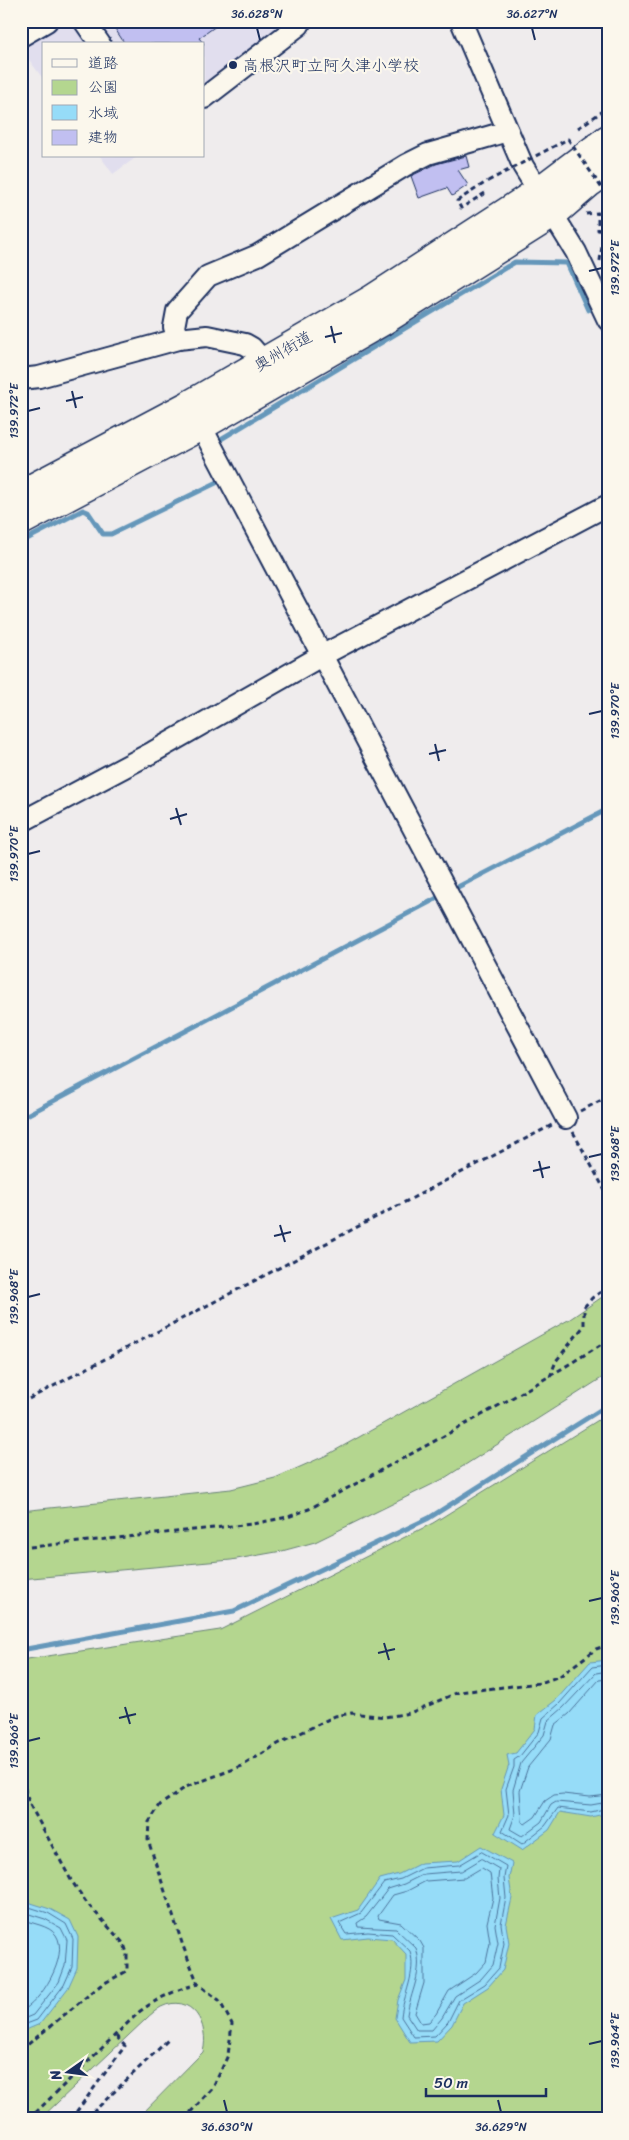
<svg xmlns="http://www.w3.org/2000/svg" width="629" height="2140" font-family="Sriracha,'Klee One',sans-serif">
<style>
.built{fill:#e1deee}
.green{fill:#b4d68f;stroke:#688276}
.water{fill:#96dcf8;stroke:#6597ba}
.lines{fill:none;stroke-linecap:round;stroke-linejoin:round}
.shore{stroke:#4c749c;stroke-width:1}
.stream{stroke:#6597ba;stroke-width:5}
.building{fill:#c1bff1;stroke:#1b2f5e}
.minor-casing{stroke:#1b2f5e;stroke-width:24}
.highway-casing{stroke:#1b2f5e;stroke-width:31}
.path{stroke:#1b2f5e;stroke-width:3;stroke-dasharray:5 4;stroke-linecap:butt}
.minor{stroke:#fbf7ec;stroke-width:20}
.highway{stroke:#fbf7ec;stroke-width:28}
.path-bridge{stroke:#1b2f5e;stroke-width:3;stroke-dasharray:5 4;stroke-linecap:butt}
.ticks{fill:none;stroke:#1b2f5e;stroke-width:2}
.poi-dot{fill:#1b2f5e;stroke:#fbf7ec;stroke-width:2}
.labels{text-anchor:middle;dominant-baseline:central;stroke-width:4.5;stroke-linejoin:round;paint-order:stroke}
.poi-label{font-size:16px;fill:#1b2f5e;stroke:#fbf7ec;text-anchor:start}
.street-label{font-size:16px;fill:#1b2f5e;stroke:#fbf7ec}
.neatline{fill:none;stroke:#1b2f5e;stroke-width:2}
.ticks-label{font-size:12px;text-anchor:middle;fill:#1b2f5e}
</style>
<rect width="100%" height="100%" fill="#efeced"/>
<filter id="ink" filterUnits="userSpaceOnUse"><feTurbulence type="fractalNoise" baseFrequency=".02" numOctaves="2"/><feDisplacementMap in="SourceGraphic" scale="10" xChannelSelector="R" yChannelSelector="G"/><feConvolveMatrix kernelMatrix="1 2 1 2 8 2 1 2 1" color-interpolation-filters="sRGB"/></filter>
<g filter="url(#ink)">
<g class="built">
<polygon points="58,21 311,21 307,32 204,108 204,44 44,44 44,80 21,49 21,43"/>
<polygon points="100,156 138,156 113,174"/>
</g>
<g class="green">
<polygon points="608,1293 608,1374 443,1479 315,1542 282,1551 231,1560 21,1579 21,1511 231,1489 275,1478 327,1455 570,1319"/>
<path d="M608 1414V2119H137L203 2052C210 2025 192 1992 161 2007 156 2010 150 2015 146 2019L40 2119H21V1660L220 1630 433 1523Z"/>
</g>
<g class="water">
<polygon points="608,1660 608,1813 591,1817 560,1812 549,1830 522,1850 495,1833 504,1815 501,1789 509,1765 507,1755 516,1753 535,1729 537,1715 556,1700 590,1662"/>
<polygon points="481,1846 512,1863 509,1878 512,1898 506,1925 509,1943 503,1970 488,1987 463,2003 452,2025 437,2041 410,2042 395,2018 398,2000 406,1980 406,1954 392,1939 368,1937 342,1940 331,1919 358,1910 380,1879 399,1874 421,1863 458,1861"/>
<polygon points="21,1888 31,1903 50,1909 70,1920 78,1937 77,1968 68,1988 40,2024 21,2032"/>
</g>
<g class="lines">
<g class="shore">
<polyline points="608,1665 592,1667 559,1704 543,1718 539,1732 520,1756 514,1760 514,1767 506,1789 509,1815 502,1831 522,1844 545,1826 558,1808 591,1812 608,1808"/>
<polyline points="608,1671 596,1673 563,1708 548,1721 544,1735 521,1763 513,1790 515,1815 510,1829 522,1836 541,1822 551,1805 556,1802 591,1805 608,1802"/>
<polyline points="608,1679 599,1680 569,1714 555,1725 551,1739 528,1767 520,1791 522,1822 525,1824 535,1817 545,1801 554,1795 563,1794 590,1797 608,1795"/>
<path d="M482 1852 506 1866 504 1878 506 1898 501 1924 504 1943 499 1968 485 1984 459 2000 448 2022 435 2036 414 2037 401 2017C403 1995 417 1973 410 1951L392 1934 368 1932 346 1934 339 1923 361 1913 384 1883 401 1879 423 1868 459 1865Z"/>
<path d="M482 1859 499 1869 498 1879 500 1898 495 1925 498 1943 493 1965 481 1979 455 1996 442 2018 432 2030H417L407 2015C410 1993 424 1971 416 1948L396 1929 358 1927 357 1923 366 1917 388 1889 404 1884 424 1874 461 1871Z"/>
<polygon points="482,1868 490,1873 493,1898 487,1923 490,1943 486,1962 476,1973 449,1991 436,2014 429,2022 421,2023 415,2013 424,1983 424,1948 420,1941 401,1923 379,1919 378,1916 393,1895 407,1891 426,1881 464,1878"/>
<polyline points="21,1897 29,1907 48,1913 66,1924 73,1939 72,1967 64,1985 37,2020 21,2026"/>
<polyline points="21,1908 26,1913 45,1919 61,1928 67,1940 65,1966 59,1982 33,2015 21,2020"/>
<path d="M21 1919C32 1924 49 1925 56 1935 70 1955 40 2004 21 2011"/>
</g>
<g class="stream">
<polyline points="221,439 515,262 567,263 588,310"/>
<polyline points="21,542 83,510 88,512 103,534 111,534 220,481"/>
<polyline points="450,891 608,809"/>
<polyline points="21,1118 443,895"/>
<polyline points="21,1650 234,1611 429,1518 608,1405"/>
</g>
</g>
<g class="building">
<polygon points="110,21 223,21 199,38 204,44 125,44"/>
<polygon points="466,156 469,167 458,170 468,185 452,196 447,188 419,198 411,176 436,164"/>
</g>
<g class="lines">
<g class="minor-casing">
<g id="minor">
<polyline points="84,21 100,44"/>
<polyline points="461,21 523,166 576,252 608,320"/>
<polyline points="21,36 47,21"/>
<polyline points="204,98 299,25 301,21"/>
<polyline points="178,339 174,327 177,311 208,276 258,255 406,165 428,154 508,131"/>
<polyline points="21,379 39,377 178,339 207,336 245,344 252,348 264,362"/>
<polyline points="201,426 566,1118"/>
<polyline points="21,822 153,752 321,656 608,505"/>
</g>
</g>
<g class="highway-casing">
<g id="highway">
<polyline points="21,494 189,405 371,300 539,191 608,139"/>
<polyline points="21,521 201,426 383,321 553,214 589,183 608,170"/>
</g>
</g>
<g class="path">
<polyline points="578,128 603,111 607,116 606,117"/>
<polyline points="485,193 461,208 457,201 488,181"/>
<polyline points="586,214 598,213 598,230 604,231"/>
<polyline points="600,261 608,200"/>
<polyline points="580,1111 608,1097"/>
<polyline points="573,1132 608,1196"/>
<polyline points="550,1377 556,1361 584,1326 584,1307 592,1298 608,1287"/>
<polyline points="21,1403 552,1125"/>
<path d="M21 1548 252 1524 288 1517 309 1509C410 1454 511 1402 608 1340"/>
<polyline points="21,1770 26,1794 30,1805 71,1880 86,1902 124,1944 127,1953 127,1971 101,1985 21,2050"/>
<path d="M29 2119 139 2012C158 1998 175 1990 198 1984"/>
<polyline points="71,2119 125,2046 116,2036"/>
<polyline points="86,2119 169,2039"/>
<polyline points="184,2119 213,2088 228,2055 232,2024 219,2000 198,1984 183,1946 148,1840 149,1822 160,1805 186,1787 242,1766 278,1744 335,1716 352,1713 385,1717 410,1713 459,1692 540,1683 560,1676 596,1649 608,1645"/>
</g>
<use href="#minor" class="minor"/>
<use href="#highway" class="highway"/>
<polyline class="path-bridge" points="488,181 568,139 608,197"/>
</g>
</g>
<path class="ticks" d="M257 28 260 40M532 28 535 40M589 271 602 268M331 326 335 343M325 337 342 333M72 391 76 408M66 401 83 397M28 411 40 408M589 714 602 711M435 744 439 761M429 754 446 750M176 808 181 825M170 819 187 814M28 854 40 851M589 1157 602 1154M539 1161 543 1178M533 1171 550 1167M280 1225 285 1242M274 1236 291 1232M28 1297 40 1294M589 1601 602 1598M384 1643 389 1660M378 1653 395 1649M125 1707 130 1724M119 1718 136 1714M28 1741 40 1738M589 2044 602 2041M224 2100 227 2112M498 2100 501 2112"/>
<circle class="poi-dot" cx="233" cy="65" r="5"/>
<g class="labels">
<g class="poi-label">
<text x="243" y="65">高根沢町立阿久津小学校</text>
</g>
<g class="street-label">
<text transform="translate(283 351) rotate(-30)">奥州街道</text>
</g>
</g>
<rect width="629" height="2140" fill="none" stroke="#fbf7ec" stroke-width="55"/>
<rect x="42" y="42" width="162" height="115" fill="#fbf7ec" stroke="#a1a7b3"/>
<rect x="52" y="59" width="25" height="8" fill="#fbf7ec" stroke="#a1a7b3"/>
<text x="88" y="68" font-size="15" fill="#1b2f5e">道路</text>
<rect x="52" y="80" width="25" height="15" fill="#b4d68f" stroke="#a1a7b3"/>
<text x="88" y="92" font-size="15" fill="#1b2f5e">公園</text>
<rect x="52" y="105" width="25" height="15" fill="#96dcf8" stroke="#a1a7b3"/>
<text x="88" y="118" font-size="15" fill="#1b2f5e">水域</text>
<rect x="52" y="130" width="25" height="15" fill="#c1bff1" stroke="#a1a7b3"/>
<text x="88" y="142" font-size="15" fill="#1b2f5e">建物</text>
<g transform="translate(68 2072) rotate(256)" stroke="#fbf7ec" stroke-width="4" paint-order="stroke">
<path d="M0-4L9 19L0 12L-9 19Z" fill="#1b2f5e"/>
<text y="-8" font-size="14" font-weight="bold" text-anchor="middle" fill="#1b2f5e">N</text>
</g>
<path d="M426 2088v8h120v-8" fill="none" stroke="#1b2f5e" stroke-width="2.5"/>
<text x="434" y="2088" font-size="15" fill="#1b2f5e" stroke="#fbf7ec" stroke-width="4" paint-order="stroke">50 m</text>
<rect x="28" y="28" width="574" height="2084" class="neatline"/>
<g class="ticks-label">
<text x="257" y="18">36.628°N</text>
<text x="532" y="18">36.627°N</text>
<text transform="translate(615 268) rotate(-90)" y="4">139.972°E</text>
<text transform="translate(14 411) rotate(-90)" y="4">139.972°E</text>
<text transform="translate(615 711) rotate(-90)" y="4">139.970°E</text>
<text transform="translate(14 854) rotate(-90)" y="4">139.970°E</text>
<text transform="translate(615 1154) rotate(-90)" y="4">139.968°E</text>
<text transform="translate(14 1297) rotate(-90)" y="4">139.968°E</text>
<text transform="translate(615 1598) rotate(-90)" y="4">139.966°E</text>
<text transform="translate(14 1741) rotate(-90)" y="4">139.966°E</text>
<text transform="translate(615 2041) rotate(-90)" y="4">139.964°E</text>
<text x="227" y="2131">36.630°N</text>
<text x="501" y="2131">36.629°N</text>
</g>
</svg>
